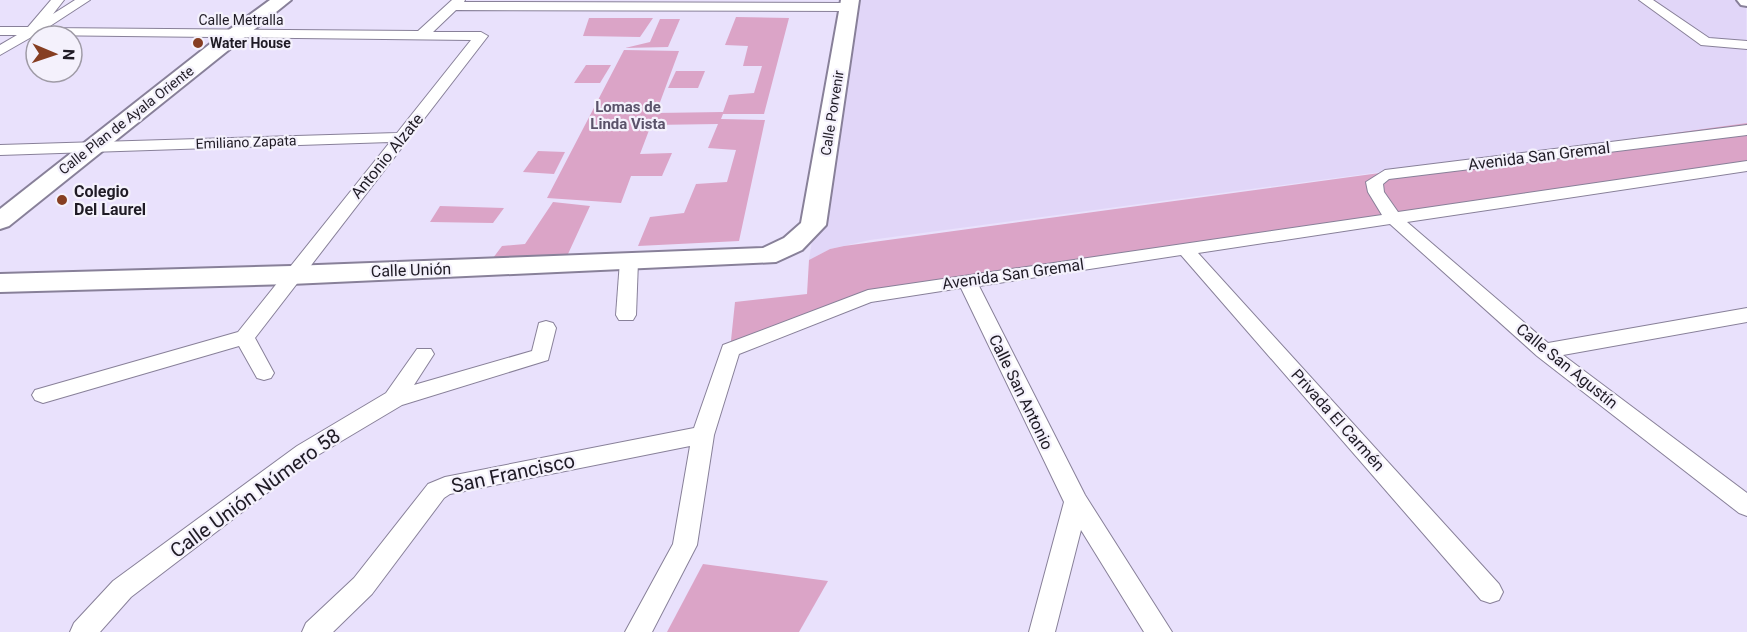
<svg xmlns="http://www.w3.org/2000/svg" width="1747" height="632" font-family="Roboto,sans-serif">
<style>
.built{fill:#e1d6f8}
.green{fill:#dba4c7}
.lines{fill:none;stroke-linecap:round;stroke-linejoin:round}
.street-casing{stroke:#888099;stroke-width:2}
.secondary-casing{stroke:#888099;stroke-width:4}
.street{fill:#fff;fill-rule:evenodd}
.secondary{fill:#fff;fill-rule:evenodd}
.poi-dot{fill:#863e22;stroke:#f4f1fc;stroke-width:2}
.labels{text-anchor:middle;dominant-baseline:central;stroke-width:4.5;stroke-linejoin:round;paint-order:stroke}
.far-street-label{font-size:14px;fill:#1f1b25;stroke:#f4f1fc}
.far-poi-label{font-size:14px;font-weight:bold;fill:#1f1b25;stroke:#f4f1fc;text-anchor:start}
.far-neighbourhood-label{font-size:15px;font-weight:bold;fill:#5b536a;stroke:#f4f1fc}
.street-label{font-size:16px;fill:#1f1b25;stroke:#f4f1fc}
.poi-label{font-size:16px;font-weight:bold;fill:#1f1b25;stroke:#f4f1fc;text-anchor:start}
.near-street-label{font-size:20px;fill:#1f1b25;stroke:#f4f1fc}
</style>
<rect width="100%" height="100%" fill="#e9e1fc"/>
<polygon class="built" points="850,0 1746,0 1747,123 870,240 830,249 809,260"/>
<g class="green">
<polygon points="736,17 789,18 764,114 723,114 721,119 765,120 739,241 638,246 650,217 684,213 696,184 727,182 736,150 708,148 718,124 651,125 640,154 672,153 662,176 631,176 621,203 547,198 624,50 679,51 656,113 723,112 729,95 754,93 762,66 743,66 748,46 725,45"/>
<polygon points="589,18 653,18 640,37 583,36"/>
<polygon points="660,19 680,19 668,47 625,48 650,42"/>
<polygon points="586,65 611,65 600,83 574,83"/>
<polygon points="676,71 705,71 698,88 668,88"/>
<polygon points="1747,123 1747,166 868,296 730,350 735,302 807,294 809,260 830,249 844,246"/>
<polygon points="538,151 565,152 554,174 523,172"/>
<polygon points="553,202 590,206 568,254 493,258 502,246 525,244"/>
<polygon points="440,206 504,208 493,223 430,222"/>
<polygon points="703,564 828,581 799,632 667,632"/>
</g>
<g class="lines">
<g class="street-casing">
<g id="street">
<polygon points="51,0 64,0 53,14 75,0 90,0 47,28 418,31 452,0 465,0 464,2 849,3 855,7 849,11 456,10 433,32 481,32 488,36 255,338 274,373 271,378 264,380 257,378 239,346 43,403 35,400 32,395 35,390 238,332 390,142 0,155 0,145 397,133 471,40 35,35 0,55 0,45 17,35 0,35 0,27 28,27"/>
<polygon points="1639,0 1653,0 1709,38 1747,41 1747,49 1701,45"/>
<polygon points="1747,125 1747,135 1389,179 1383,184 1384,192 1398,212 1747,161 1747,171 1407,222 1548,343 1747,308 1747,322 1563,355 1747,493 1747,516 1739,513 1537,356 1390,224 1198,253 1499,584 1503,592 1499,600 1490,603 1481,600 1181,255 979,286 1085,495 1172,632 1144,632 1081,530 1055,632 1029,632 1064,502 961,288 871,302 739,354 714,435 697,545 652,632 625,632 673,544 690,446 450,494 444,498 372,594 333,632 302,632 306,623 354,578 428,484 445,477 694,428 723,345 868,290 1382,215 1368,192 1366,182 1385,170"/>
<polygon points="629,255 638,261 636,315 633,320 619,320 616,315 620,261"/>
<polygon points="546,321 553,323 556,328 548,360 402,405 313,458 131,597 100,632 70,632 74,623 113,581 297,446 386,393 417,349 431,349 434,354 414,385 532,351 539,323"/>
</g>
</g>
<g class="secondary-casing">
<g id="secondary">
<polygon points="270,0 291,0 9,226 0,229 0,209 215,40"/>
<polygon points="841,0 859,0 826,225 802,250 776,262 291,284 0,292 0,274 291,266 763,248 784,238 801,223"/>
<polygon points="1737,0 1747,0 1747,6 1741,5"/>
</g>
</g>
<use href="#street" class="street"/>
<use href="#secondary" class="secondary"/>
</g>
<g class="poi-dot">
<circle cx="198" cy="43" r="6"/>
<circle cx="62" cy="200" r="6"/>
</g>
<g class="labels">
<g class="far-street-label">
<text x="241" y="20">Calle Metralla</text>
<text transform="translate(832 113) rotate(-81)">Calle Porvenir</text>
<text transform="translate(126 120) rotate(-38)">Calle Plan de Ayala Oriente</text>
<text transform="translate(246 142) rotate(-2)">Emiliano Zapata</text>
</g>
<g class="far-poi-label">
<text x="210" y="43">Water House</text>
</g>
<g class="far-neighbourhood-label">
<text x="628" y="107">Lomas de<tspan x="628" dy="17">Linda Vista</tspan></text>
</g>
<g class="street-label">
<text transform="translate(387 156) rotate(-51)">Antonio Alzate</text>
<text transform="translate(1539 156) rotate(-7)">Avenida San Gremal</text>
<text transform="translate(411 270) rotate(-2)">Calle Unión</text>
<text transform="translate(1013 274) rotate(-8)">Avenida San Gremal</text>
<text transform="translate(1567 366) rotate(39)">Calle San Agustín</text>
<text transform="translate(1021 392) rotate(64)">Calle San Antonio</text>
<text transform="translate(1338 420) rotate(48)">Privada El Carmén</text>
</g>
<g class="poi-label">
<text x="74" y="191">Colegio<tspan x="74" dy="18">Del Laurel</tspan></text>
</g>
<g class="near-street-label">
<text transform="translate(513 473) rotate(-12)">San Francisco</text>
<text transform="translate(255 493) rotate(-36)">Calle Unión Número 58</text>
</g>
</g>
<g transform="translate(54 54) rotate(92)"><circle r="28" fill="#f4f1fc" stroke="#9f9ba6" stroke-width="1.5"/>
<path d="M0-4.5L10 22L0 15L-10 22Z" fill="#863e22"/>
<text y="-9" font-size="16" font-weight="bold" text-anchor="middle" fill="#1f1b25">N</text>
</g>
</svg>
